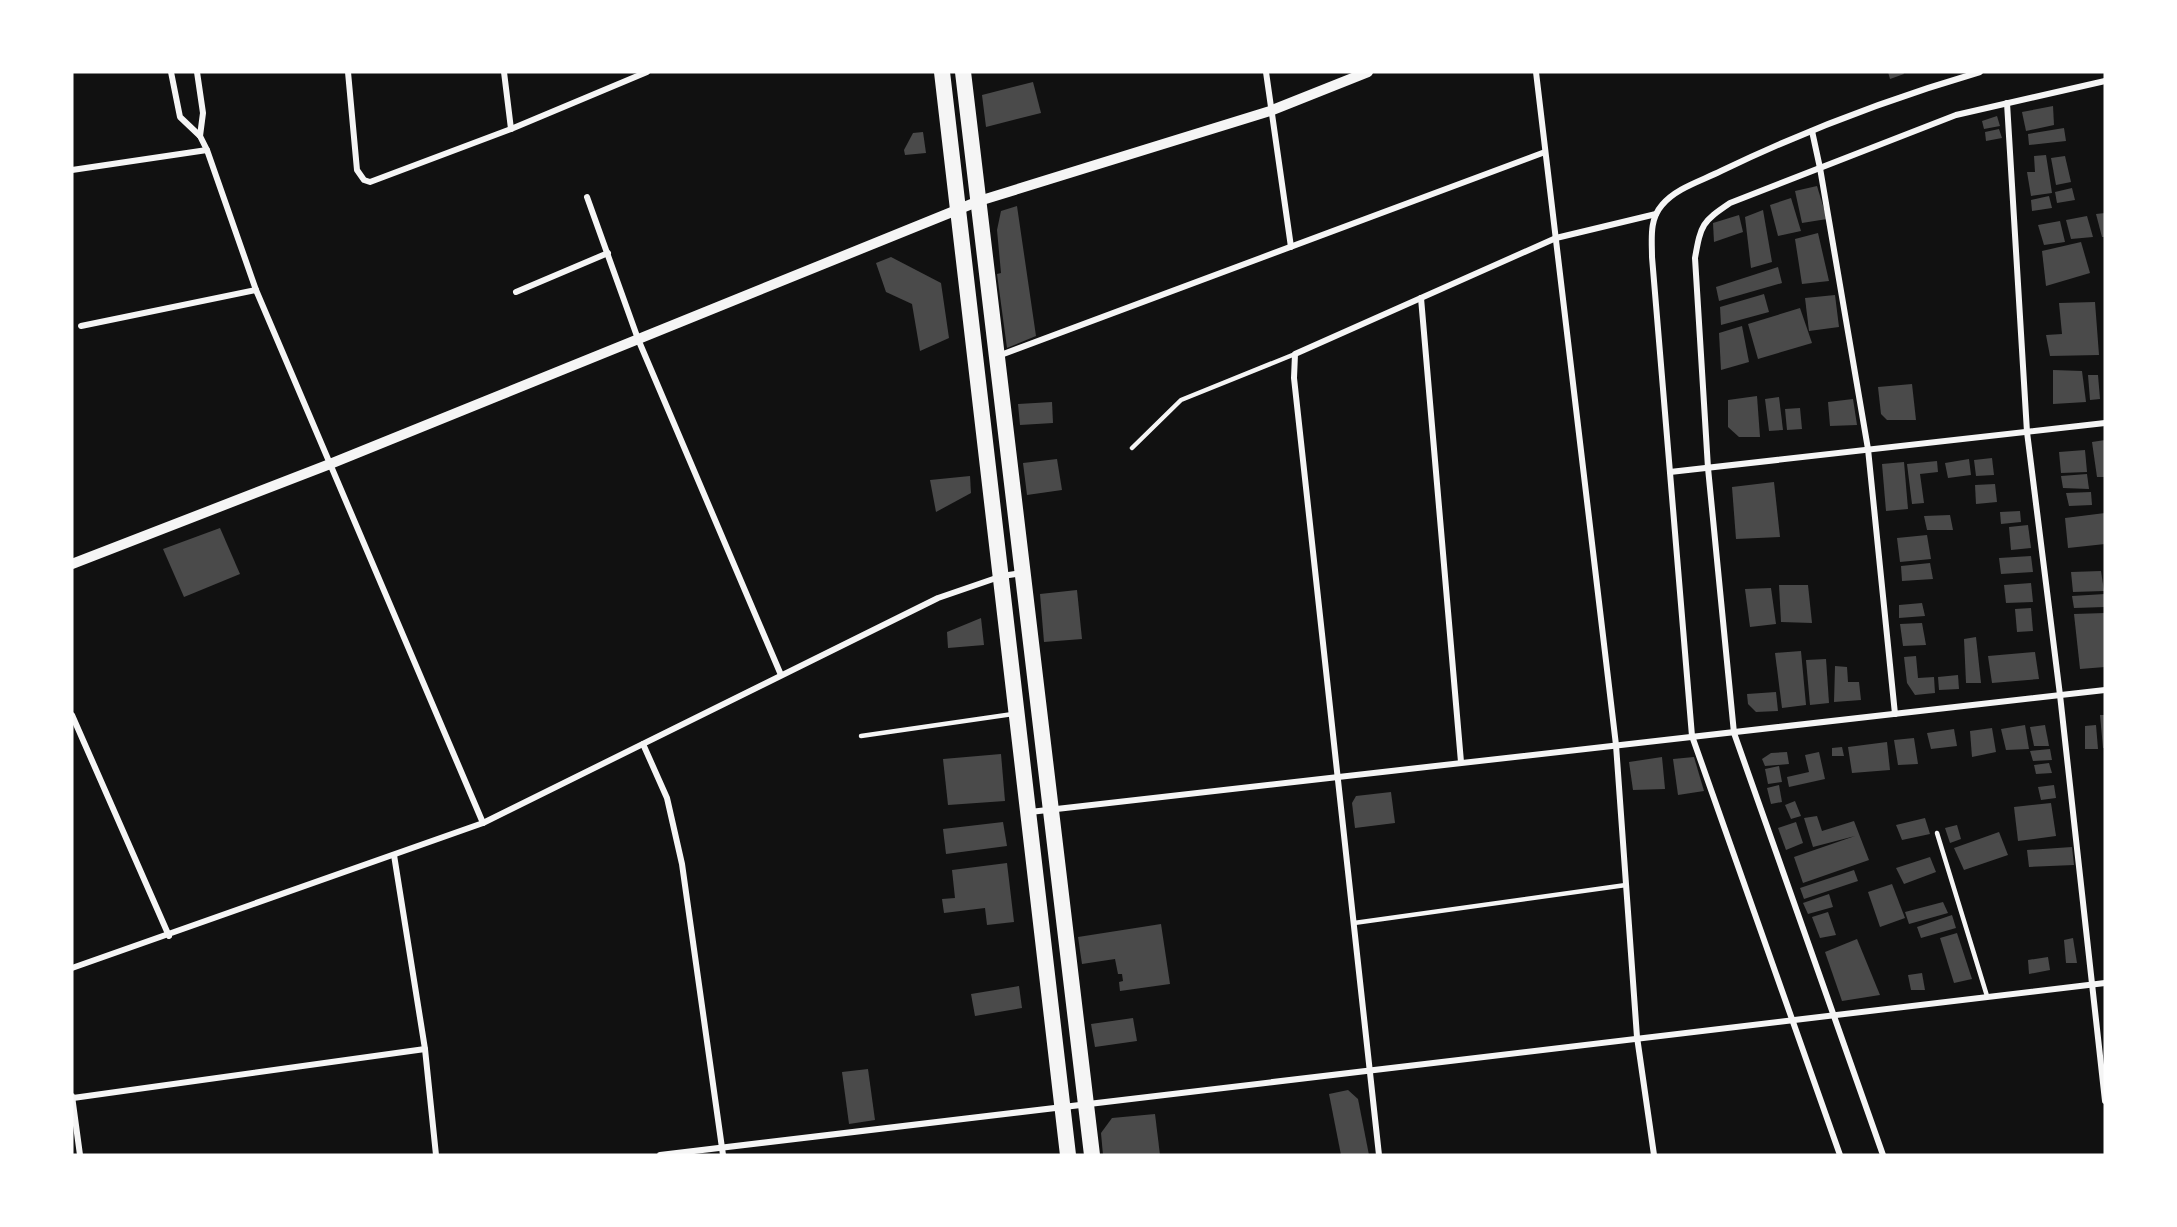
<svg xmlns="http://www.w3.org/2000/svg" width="2177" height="1227" font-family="'IBM Plex Serif',serif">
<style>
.building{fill:#4a4a4a}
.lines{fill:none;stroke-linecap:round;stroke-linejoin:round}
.service{stroke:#f5f5f5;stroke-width:4.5}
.minor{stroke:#f5f5f5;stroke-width:6}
.tertiary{stroke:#f5f5f5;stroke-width:10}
.trunk{stroke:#f5f5f5;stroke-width:16}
</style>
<rect width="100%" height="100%" fill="#111"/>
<g class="building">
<polygon points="1888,72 1903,72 1904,74 1890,79"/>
<polygon points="1033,82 1041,113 986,127 982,95"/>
<polygon points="2053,106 2054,125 2026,131 2022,112"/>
<polygon points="1997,116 2000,126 1984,129 1982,121"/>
<polygon points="2064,128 2066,141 2029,145 2028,134"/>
<polygon points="1999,129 2002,138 1986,141 1985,132"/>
<polygon points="923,132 926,153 905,155 904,150 913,133"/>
<polygon points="2046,155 2052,193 2031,196 2027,172 2035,172 2034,156"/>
<polygon points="2065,156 2071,182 2056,185 2051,158"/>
<polygon points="1817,186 1827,219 1802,223 1795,191"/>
<polygon points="2072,188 2075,200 2057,203 2055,192"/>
<polygon points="2049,196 2052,208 2032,211 2031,200"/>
<polygon points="1791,198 1801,231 1778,236 1770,205"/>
<polygon points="1017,206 1036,336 1007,348 997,274 1001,273 997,230 1001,211"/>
<polygon points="1763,210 1772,262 1751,268 1745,217"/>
<polygon points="2105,213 2105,237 2102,237 2096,214"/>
<polygon points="1739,215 1743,232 1714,242 1713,223"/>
<polygon points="2087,216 2093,237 2071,239 2066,220"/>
<polygon points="2060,221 2065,242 2044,245 2038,225"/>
<polygon points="1818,233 1829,281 1802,284 1795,239"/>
<polygon points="2081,242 2090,273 2046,286 2042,251"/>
<polygon points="891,257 941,283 949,338 920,351 912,304 886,292 876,263"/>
<polygon points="1778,267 1782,283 1719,301 1716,287"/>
<polygon points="1764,294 1769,312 1721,325 1720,307"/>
<polygon points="1835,295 1839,327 1809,331 1805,298"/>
<polygon points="2095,302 2099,355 2050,356 2046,335 2062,334 2059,303"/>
<polygon points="1800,308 1812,343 1758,359 1748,324"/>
<polygon points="1742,326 1749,362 1721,370 1719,333"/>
<polygon points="2053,370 2082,371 2086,402 2053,404"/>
<polygon points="2088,375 2098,375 2100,399 2090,400"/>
<polygon points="1912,384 1916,420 1887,420 1881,414 1878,387"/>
<polygon points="1757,396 1760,437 1739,437 1728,427 1728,400"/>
<polygon points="1779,397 1783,430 1769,431 1765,399"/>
<polygon points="1853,399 1857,425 1830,426 1828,402"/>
<polygon points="1052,402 1053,423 1020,425 1018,404"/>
<polygon points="1800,408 1802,429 1787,430 1785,409"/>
<polygon points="2105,440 2105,477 2097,477 2092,442"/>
<polygon points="2085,450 2087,472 2061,473 2059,452"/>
<polygon points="1992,458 1994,475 1976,476 1974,460"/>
<polygon points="1057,459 1062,490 1027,495 1023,463"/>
<polygon points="1969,459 1971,475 1948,478 1945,463"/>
<polygon points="1937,461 1938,472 1920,474 1924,503 1912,504 1907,464"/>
<polygon points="1904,462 1908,509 1886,511 1882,464"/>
<polygon points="2087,474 2089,489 2063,488 2061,476"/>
<polygon points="970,476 971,493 936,512 930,480"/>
<polygon points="1774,482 1780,537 1736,539 1732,487"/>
<polygon points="1995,484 1997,502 1976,504 1975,485"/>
<polygon points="2091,492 2092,505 2069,506 2066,493"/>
<polygon points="2020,511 2021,522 2001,524 2000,512"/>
<polygon points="2105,513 2105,544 2068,548 2065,518"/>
<polygon points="1950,515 1953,530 1927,530 1924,516"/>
<polygon points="2028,525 2031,548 2011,550 2009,527"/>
<polygon points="220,528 240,574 184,597 163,549"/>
<polygon points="1927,535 1931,559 1900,562 1897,538"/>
<polygon points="2031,556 2033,572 2001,574 1999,558"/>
<polygon points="1930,563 1933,579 1902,581 1901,566"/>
<polygon points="2101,571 2104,591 2073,592 2071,572"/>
<polygon points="2031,583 2033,602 2006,603 2004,585"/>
<polygon points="1779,585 1808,585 1812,623 1781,622"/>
<polygon points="1771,588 1776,624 1750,627 1745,589"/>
<polygon points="1077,590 1082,639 1044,642 1040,594"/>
<polygon points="2105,594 2105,607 2074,608 2072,596"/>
<polygon points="1922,603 1925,616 1899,618 1899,605"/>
<polygon points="2031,608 2033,631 2017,632 2015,609"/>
<polygon points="2105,613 2105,667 2080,669 2074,614"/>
<polygon points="981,618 984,645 948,648 947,632"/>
<polygon points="1922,623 1926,645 1903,646 1900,624"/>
<polygon points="1976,637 1981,683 1966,683 1964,639"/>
<polygon points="1801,651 1806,705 1782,708 1775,653"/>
<polygon points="2035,652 2039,679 1992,683 1988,656"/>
<polygon points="1916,656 1918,678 1934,677 1935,693 1915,695 1907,683 1904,657"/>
<polygon points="1826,659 1829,703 1810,705 1806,660"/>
<polygon points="1835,666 1847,667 1848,682 1859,682 1861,700 1834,702"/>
<polygon points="1958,675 1959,689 1939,690 1938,677"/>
<polygon points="1776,692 1778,711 1756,712 1748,704 1747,694"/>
<polygon points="2100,715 2105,715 2105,748 2103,748"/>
<polygon points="2025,725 2029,749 2006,750 2001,729"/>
<polygon points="2045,725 2049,746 2034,746 2030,727"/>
<polygon points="2096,725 2098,749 2085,749 2085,726"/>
<polygon points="1992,728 1996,752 1972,757 1970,731"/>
<polygon points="1954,729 1957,746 1931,749 1927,733"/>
<polygon points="1914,738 1918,764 1898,765 1894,740"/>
<polygon points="1887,742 1890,770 1852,773 1848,747"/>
<polygon points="1842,747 1844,756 1832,756 1832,748"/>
<polygon points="2050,749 2052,760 2033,761 2030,751"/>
<polygon points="1787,752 1789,764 1765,766 1762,759 1771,753"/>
<polygon points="1819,752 1825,779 1789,787 1787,777 1809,772 1805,755"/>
<polygon points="1001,754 1005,801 948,805 943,759"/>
<polygon points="1662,757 1665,789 1633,790 1629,762"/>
<polygon points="1694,757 1704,791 1678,795 1673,759"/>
<polygon points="2049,763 2052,773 2036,774 2034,765"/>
<polygon points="1779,766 1782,782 1768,784 1765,769"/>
<polygon points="1779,785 1782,802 1771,804 1767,788"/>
<polygon points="2054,785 2056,798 2041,800 2038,787"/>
<polygon points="1391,792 1395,823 1355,828 1352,803 1356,796"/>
<polygon points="1795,801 1801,816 1791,819 1785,805"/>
<polygon points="2051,803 2056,836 2018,841 2014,807"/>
<polygon points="1817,816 1822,831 1854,821 1869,860 1803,883 1794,857 1855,836 1813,847 1804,818"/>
<polygon points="1925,818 1930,834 1902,840 1896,825"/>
<polygon points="1003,822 1007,846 946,854 943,829"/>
<polygon points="1796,822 1803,843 1786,850 1778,828"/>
<polygon points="1957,825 1961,839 1950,843 1945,828"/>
<polygon points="1999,832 2008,855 1964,870 1954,848"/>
<polygon points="2072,847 2074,865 2029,867 2027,850"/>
<polygon points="1930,857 1936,872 1904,884 1896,868"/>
<polygon points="1007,863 1014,922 987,925 985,908 944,913 942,899 955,898 952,870"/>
<polygon points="1854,870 1858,881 1804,899 1800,888"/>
<polygon points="1892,884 1905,918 1880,927 1868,892"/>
<polygon points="1829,894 1833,907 1808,914 1803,903"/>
<polygon points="1943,902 1948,913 1909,924 1905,912"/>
<polygon points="1828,912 1836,935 1820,938 1812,917"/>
<polygon points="1952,915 1956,928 1921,938 1917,927"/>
<polygon points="1161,924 1170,984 1120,991 1119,982 1123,981 1122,974 1118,974 1115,959 1082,964 1078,937"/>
<polygon points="1957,933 1972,979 1954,983 1940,938"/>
<polygon points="2073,938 2077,963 2066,963 2064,940"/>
<polygon points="1857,939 1880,995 1842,1001 1825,952"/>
<polygon points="2048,957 2050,970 2029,974 2028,960"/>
<polygon points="1922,973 1925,990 1911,990 1908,975"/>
<polygon points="1019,986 1022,1008 975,1016 971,994"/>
<polygon points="1133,1018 1137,1041 1095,1047 1091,1024"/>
<polygon points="868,1069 875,1120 849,1124 842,1072"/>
<polygon points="1348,1090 1358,1099 1369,1155 1341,1155 1329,1094"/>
<polygon points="1155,1114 1160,1155 1103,1155 1101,1133 1112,1118"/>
</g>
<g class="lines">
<g class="service">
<polyline points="1132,448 1181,400 1295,354"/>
<polyline points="861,736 1013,714"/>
<polyline points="1937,833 1987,996"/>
<polyline points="1354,923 1626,885"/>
</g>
<g class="minor">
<polyline points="171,72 180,117 200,136 207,150 256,290 483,823"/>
<polyline points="197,72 203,113 200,136"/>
<polyline points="348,72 357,170 364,180 370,182 511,129 647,72"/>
<polyline points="504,72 511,129"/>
<polyline points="1266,72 1291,247"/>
<polyline points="1536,72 1616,745 1637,1037 1654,1155"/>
<polyline points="2007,103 2027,432 2060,695 2105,1101"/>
<polyline points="1812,131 1820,168 1868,449 1895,714"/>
<polyline points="72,170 207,150"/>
<polyline points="587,197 638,339 781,675"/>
<polyline points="516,292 608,253"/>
<polyline points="1421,298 1461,762"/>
<polyline points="81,326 256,290"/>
<polyline points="998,356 1545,152"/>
<polyline points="1670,472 2105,423"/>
<polyline points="72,715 169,936"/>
<polyline points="643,744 667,798 682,864 723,1155"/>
<polyline points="1030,812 2105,690"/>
<polyline points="394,855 425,1049 436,1155"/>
<polyline points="72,968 483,823 938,598 1002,576 1022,573"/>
<polyline points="72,1096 80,1155"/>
<polyline points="73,1098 425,1049"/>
<polyline points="660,1155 2105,983"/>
<polyline points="1379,1155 1294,378 1295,354 1556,238 1656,214"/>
<path d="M1840 1155 1692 736 1652 257C1652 239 1649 220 1662 205 1676 188 1701 181 1721 171 1804 131 1891 98 1980 72"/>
<path d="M1883 1155 1734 733 1708 468 1695 258C1701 224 1702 222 1730 203L1956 115 2105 81"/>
</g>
<polyline class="tertiary" points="72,564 330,464 979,201 1270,111 1368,72"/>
<g class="trunk">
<polyline points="942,72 1068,1155"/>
<polyline points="963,72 1092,1155"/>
</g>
</g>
<rect width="2177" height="1227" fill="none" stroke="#ffffff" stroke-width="147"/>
</svg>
